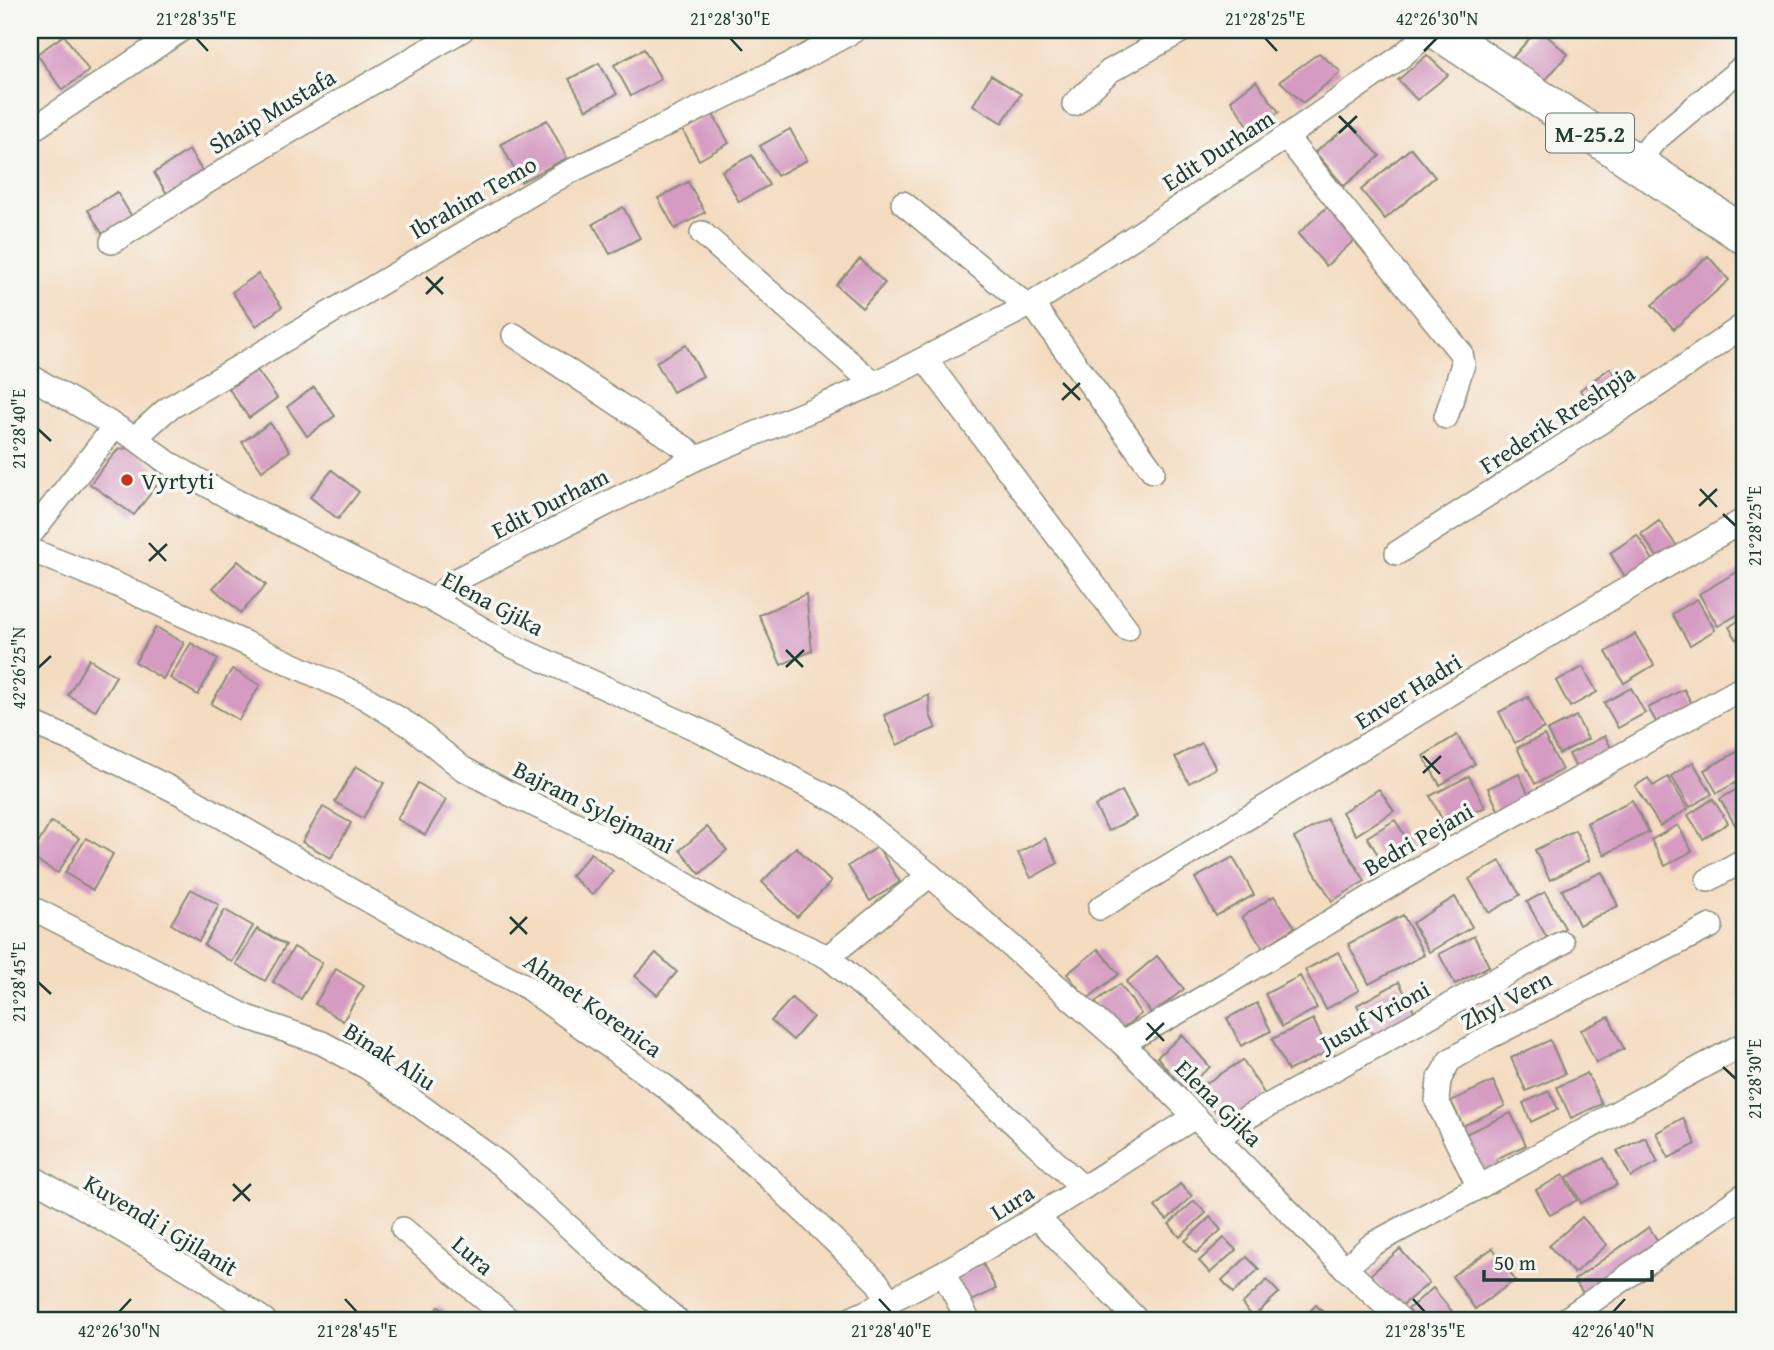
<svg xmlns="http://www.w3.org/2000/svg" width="1774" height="1350" font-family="'Gentium Book Plus',serif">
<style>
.building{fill:#d59bc2}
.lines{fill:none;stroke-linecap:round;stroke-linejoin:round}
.minor-casing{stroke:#8a8c7a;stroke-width:26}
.primary-casing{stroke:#8a8c7a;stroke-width:40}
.minor{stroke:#fff;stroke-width:23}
.primary{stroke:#fff;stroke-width:37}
.ticks{fill:none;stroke:#1f3d34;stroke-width:2.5}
.poi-dot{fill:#c8321e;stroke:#f6f6f2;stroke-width:2.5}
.labels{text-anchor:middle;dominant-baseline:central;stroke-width:7;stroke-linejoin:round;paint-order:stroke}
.shield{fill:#f6f6f2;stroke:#60746d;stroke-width:2}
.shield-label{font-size:23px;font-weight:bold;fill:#1f3d34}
.street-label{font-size:24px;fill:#1f3d34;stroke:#f6f6f2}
.poi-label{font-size:24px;fill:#1f3d34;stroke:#f6f6f2;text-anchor:start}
.neatline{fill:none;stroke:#1f3d34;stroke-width:2.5}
.ticks-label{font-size:18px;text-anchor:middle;fill:#1f3d34}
</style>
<rect width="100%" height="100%" fill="#f6f6f2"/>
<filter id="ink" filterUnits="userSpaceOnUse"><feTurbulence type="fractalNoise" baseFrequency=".0143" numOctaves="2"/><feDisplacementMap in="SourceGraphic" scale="14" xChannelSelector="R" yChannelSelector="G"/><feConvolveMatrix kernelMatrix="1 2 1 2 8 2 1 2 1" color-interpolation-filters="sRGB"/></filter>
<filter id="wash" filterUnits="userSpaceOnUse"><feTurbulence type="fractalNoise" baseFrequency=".00686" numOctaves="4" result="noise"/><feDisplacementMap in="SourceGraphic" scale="28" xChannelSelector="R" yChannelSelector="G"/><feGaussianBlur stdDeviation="1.57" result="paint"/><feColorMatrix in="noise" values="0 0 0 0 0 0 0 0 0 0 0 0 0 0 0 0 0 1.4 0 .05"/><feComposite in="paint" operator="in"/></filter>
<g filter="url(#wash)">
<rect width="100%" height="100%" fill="#f4dcc1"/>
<g id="blocks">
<g class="building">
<polygon points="1537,30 1540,30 1568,54 1543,83 1513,57"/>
<polygon points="64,35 89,71 62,90 37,54"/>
<polygon points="644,49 661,79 631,96 614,65"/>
<polygon points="1319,53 1341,72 1303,103 1280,81"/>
<polygon points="1427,55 1448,75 1417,100 1398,80"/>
<polygon points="599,63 617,94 586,110 569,79"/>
<polygon points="991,75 1021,94 1002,123 973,105"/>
<polygon points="1256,81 1279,112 1251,130 1231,100"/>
<polygon points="712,113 729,143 699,160 682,129"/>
<polygon points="547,120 567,158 521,182 501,144"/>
<polygon points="1351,124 1380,156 1344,186 1315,152"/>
<polygon points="790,129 807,160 777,176 760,146"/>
<polygon points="1411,148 1435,177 1385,219 1361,190"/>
<polygon points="189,150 206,177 171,200 154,173"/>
<polygon points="752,155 769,185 739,202 722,171"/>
<polygon points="688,182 705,212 675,229 658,198"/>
<polygon points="117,192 135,222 106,240 88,210"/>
<polygon points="1330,204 1358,237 1326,266 1298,234"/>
<polygon points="623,207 640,238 610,254 593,224"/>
<polygon points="1708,256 1729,280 1674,329 1652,305"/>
<polygon points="860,259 885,283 862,308 836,285"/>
<polygon points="258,274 282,307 256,326 232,292"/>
<polygon points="686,345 703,376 673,392 656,362"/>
<polygon points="1610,368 1627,394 1596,413 1580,390"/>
<polygon points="257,370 277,398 249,418 229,389"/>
<polygon points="314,387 335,416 307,436 287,407"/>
<polygon points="270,423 290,451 262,471 242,442"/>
<polygon points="131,448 164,476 134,515 90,484 118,449"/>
<polygon points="332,470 359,492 338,519 310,497"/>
<polygon points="1659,521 1679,549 1661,562 1641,534"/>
<polygon points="1637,535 1655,563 1627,580 1610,553"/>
<polygon points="238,561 266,585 241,613 213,588"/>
<polygon points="1742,569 1744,611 1718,626 1699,594"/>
<polygon points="806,594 812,651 781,665 759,615"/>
<polygon points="1697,599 1715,630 1690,645 1672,614"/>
<polygon points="1744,617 1744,651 1729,627"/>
<polygon points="156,627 184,643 163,679 135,662"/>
<polygon points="1635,634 1654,665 1624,683 1606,652"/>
<polygon points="191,643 218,659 198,695 170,678"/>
<polygon points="89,659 116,676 95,711 68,695"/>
<polygon points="1583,667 1597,692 1570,707 1556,681"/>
<polygon points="232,669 260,685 239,720 211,704"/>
<polygon points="1631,688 1645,713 1618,728 1604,703"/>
<polygon points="1684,689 1694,708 1659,727 1648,708"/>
<polygon points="929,695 930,715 936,728 897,745 884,715"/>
<polygon points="1528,697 1544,728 1515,743 1499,712"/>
<polygon points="1576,716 1588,739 1559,754 1547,731"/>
<polygon points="1457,735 1475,764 1440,785 1423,756"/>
<polygon points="1544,735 1562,770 1535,784 1517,748"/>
<polygon points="1605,736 1614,754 1578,772 1569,754"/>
<polygon points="1202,743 1216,768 1189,783 1175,757"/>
<polygon points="1744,748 1744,778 1717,793 1704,770"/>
<polygon points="1693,762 1712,794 1690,807 1671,776"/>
<polygon points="356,766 384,783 363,818 335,802"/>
<polygon points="1519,774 1531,800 1500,814 1488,788"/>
<polygon points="1469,776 1485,807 1446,827 1430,796"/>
<polygon points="1668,777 1688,809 1660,826 1635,786 1648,778 1653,786"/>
<polygon points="418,783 446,800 425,835 397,819"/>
<polygon points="1744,785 1744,840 1720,799"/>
<polygon points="1379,789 1394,811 1356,835 1342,812"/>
<polygon points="1122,791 1136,817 1108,831 1095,806"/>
<polygon points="1713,799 1728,823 1703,839 1688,815"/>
<polygon points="1632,800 1649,832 1604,855 1587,823"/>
<polygon points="323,807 351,823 331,858 302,842"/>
<polygon points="1327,819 1365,881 1332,901 1294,838"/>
<polygon points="1395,820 1413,849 1385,866 1367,837"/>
<polygon points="51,822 79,838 58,873 30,857"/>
<polygon points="1678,825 1692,851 1665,866 1651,840"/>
<polygon points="707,827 727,850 700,874 680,850"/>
<polygon points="1575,830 1590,860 1550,880 1535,850"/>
<polygon points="86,838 113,854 93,890 65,873"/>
<polygon points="1045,838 1058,863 1031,878 1018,853"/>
<polygon points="796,847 831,882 797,917 762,882"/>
<polygon points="878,847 900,882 870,901 848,866"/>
<polygon points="591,853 613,871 592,895 571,876"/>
<polygon points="1233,857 1254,895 1216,916 1195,878"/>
<polygon points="1500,861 1520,895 1489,913 1469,879"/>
<polygon points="1602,872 1618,906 1579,925 1562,890"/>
<polygon points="191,889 219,905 199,941 171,924"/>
<polygon points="1545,892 1565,928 1547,938 1527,902"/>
<polygon points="1274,896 1295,927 1263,948 1242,917"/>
<polygon points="1455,897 1472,927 1429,952 1412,923"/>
<polygon points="225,910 253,926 232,962 204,945"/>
<polygon points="1403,915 1424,955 1369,984 1348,944"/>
<polygon points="257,929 286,945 265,981 236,964"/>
<polygon points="1474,936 1489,966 1455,984 1439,954"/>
<polygon points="294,947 322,963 301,999 273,982"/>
<polygon points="1098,949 1119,974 1087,999 1067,974"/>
<polygon points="1338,952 1359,990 1326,1009 1305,970"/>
<polygon points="656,953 677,972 657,995 635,976"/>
<polygon points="1157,956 1184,989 1152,1014 1126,982"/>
<polygon points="1744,958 1744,977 1737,963"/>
<polygon points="336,969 364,986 343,1021 315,1004"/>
<polygon points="1300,976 1317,1008 1282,1027 1265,994"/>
<polygon points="1399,982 1415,1013 1373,1036 1357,1005"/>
<polygon points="1120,984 1141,1014 1117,1032 1095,1002"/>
<polygon points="792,998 813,1017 793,1040 771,1021"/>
<polygon points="1257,1003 1271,1031 1241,1046 1227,1018"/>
<polygon points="1609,1017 1624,1049 1596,1063 1581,1030"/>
<polygon points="1313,1019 1329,1051 1288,1071 1272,1039"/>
<polygon points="1182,1035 1210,1067 1184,1089 1157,1057"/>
<polygon points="1550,1040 1565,1074 1526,1091 1511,1058"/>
<polygon points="1243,1060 1267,1098 1224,1125 1200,1087"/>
<polygon points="1587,1073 1602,1104 1571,1118 1557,1087"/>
<polygon points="1493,1081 1505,1106 1463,1126 1451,1101"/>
<polygon points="1549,1091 1558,1109 1531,1122 1523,1103"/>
<polygon points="1511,1113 1526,1145 1496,1159 1501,1169 1482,1178 1461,1136"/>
<polygon points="1683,1118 1696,1144 1669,1158 1656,1133"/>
<polygon points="1645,1137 1658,1162 1631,1177 1617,1151"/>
<polygon points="1604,1158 1617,1185 1581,1203 1567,1177"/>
<polygon points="1563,1175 1577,1200 1550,1215 1536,1190"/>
<polygon points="1180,1184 1192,1196 1167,1220 1155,1207"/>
<polygon points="1194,1201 1206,1213 1180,1237 1169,1224"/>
<polygon points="1210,1217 1221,1230 1196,1253 1185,1241"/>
<polygon points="1582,1217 1607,1245 1574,1273 1549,1246"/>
<polygon points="1649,1227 1661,1246 1586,1297 1574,1280"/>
<polygon points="1224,1238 1236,1250 1210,1273 1199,1261"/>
<polygon points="1493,1248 1515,1280 1475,1309 1452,1276"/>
<polygon points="1400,1249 1429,1283 1399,1308 1370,1275"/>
<polygon points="1247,1257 1259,1269 1233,1293 1222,1280"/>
<polygon points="983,1264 996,1289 968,1303 955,1277"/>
<polygon points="1267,1280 1279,1293 1253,1317 1242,1304"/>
<polygon points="1433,1288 1455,1315 1449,1320 1417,1320 1408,1309"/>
<polygon points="1316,1305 1331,1320 1301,1320"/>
<polygon points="439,1306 456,1320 426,1320"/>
<polygon points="1114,1314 1117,1320 1102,1320"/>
</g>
</g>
</g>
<g filter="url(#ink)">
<use href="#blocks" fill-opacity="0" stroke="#8a8c7a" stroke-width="2"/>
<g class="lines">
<g class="minor-casing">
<g id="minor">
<polyline points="1074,104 1110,71 1183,30"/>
<polyline points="30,131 181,30"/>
<polyline points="1286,137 1461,353 1463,364 1446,417"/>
<polyline points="1637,164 1654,141 1744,66"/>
<polyline points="903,203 1027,306"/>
<polyline points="702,233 874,384"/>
<polyline points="112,242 251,154 462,30"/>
<polyline points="1032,304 1153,471"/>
<polyline points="514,335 688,450 695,459"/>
<polyline points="925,359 1127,629"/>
<polyline points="30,376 135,438 167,462 230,498 434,601 508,644 703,732 842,804 930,875 1122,1043 1345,1268 1401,1320"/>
<polyline points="135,438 166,410 565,174 799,60 855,30"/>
<polyline points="30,535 115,426"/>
<polyline points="30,550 115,584 364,697 412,727 462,768 510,794 616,842 736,915 828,957 909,1025 1083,1188"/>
<polyline points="1397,553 1658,385 1744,325"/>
<polyline points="434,601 454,581 695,459 874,384 1032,304 1286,137 1399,58 1432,30"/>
<polyline points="30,722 72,740 184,795 450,947 525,986 667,1088 770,1179 877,1282 890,1302"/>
<polyline points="1708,880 1744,860"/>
<polyline points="30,907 247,1017 322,1043 368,1068 500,1164 604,1259 677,1320"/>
<polyline points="1100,908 1476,678 1744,520"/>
<polyline points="828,957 930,875"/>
<polyline points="1122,1043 1191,1005 1433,860 1744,687"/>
<polyline points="1217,1139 1242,1120 1562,943"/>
<polyline points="30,1176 195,1273 264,1320"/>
<polyline points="1479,1187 1437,1101 1439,1080 1449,1061 1487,1038 1711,926"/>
<polyline points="1038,1218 1137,1320"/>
<polyline points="403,1229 509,1320"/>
<polyline points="1345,1268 1373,1244 1744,1044"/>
<polyline points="944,1274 968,1320"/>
<path d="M849 1320C972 1265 1081 1187 1195 1117"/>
<polyline points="1565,1320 1744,1195"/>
</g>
</g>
<g class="primary-casing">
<polyline id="primary" points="1437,30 1744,235"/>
</g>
<use href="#minor" class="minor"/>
<use href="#primary" class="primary"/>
</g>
</g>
<path class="ticks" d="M196 38 208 51M730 38 742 51M1265 38 1277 51M1424 51 1437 38M1339 116 1356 133M1339 133 1357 116M426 277 443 294M426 294 443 277M1063 383 1080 400M1062 400 1080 383M38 429 51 441M1700 489 1717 507M1699 506 1717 489M1723 514 1736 526M149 543 166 561M149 561 167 544M786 650 803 667M786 667 804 650M38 668 51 656M1423 756 1440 774M1423 773 1441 756M510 917 527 934M510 934 527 917M38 982 51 994M1147 1023 1164 1041M1146 1040 1164 1023M1723 1067 1736 1079M233 1184 250 1201M233 1201 251 1184M345 1299 357 1312M879 1299 891 1312M1413 1299 1425 1312M119 1312 131 1299M1613 1312 1625 1299"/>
<circle class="poi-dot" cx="127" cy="480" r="7"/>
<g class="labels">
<rect class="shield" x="1546" y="113.5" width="88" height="39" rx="5"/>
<g class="shield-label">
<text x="1590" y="133">M-25.2</text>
</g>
<g class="street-label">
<text transform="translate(272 111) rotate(-31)">Shaip Mustafa</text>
<text transform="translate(1218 150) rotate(-33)">Edit Durham</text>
<text transform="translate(473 197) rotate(-30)">Ibrahim Temo</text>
<text transform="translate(1557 419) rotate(-33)">Frederik Rreshpja</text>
<text transform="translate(550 503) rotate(-27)">Edit Durham</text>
<text transform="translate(493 603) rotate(28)">Elena Gjika</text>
<text transform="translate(1408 691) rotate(-32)">Enver Hadri</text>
<text transform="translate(594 807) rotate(27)">Bajram Sylejmani</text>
<text transform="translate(1418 839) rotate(-30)">Bedri Pejani</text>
<text transform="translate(1506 1000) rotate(-28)">Zhyl Vern</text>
<text transform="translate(593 1005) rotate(35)">Ahmet Korenica</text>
<text transform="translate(1375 1016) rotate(-29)">Jusuf Vrioni</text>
<text transform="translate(390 1056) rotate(33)">Binak Aliu</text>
<text transform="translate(1219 1103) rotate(45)">Elena Gjika</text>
<text transform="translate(1012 1202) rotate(-32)">Lura</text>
<text transform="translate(161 1225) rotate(31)">Kuvendi i Gjilanit</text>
<text transform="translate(473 1255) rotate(41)">Lura</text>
</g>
<g class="poi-label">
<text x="141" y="480">Vyrtyti</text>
</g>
</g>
<rect width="1774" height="1350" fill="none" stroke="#f6f6f2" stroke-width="77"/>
<path d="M1484 1270v10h168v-10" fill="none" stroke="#1f3d34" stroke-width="3.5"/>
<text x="1494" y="1270" font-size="21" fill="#1f3d34" stroke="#f6f6f2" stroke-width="5" paint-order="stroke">50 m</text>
<rect x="38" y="38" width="1698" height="1274" class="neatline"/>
<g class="ticks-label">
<text x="196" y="25">21°28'35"E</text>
<text x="730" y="25">21°28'30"E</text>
<text x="1265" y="25">21°28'25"E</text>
<text x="1437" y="25">42°26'30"N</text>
<text transform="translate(19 429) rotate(-90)" y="6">21°28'40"E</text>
<text transform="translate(1755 526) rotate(-90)" y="6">21°28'25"E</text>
<text transform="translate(19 668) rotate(-90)" y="6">42°26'25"N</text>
<text transform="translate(19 982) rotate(-90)" y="6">21°28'45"E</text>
<text transform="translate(1755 1079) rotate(-90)" y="6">21°28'30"E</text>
<text x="119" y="1337">42°26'30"N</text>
<text x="357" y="1337">21°28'45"E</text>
<text x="891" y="1337">21°28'40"E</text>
<text x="1425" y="1337">21°28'35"E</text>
<text x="1613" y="1337">42°26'40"N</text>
</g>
</svg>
